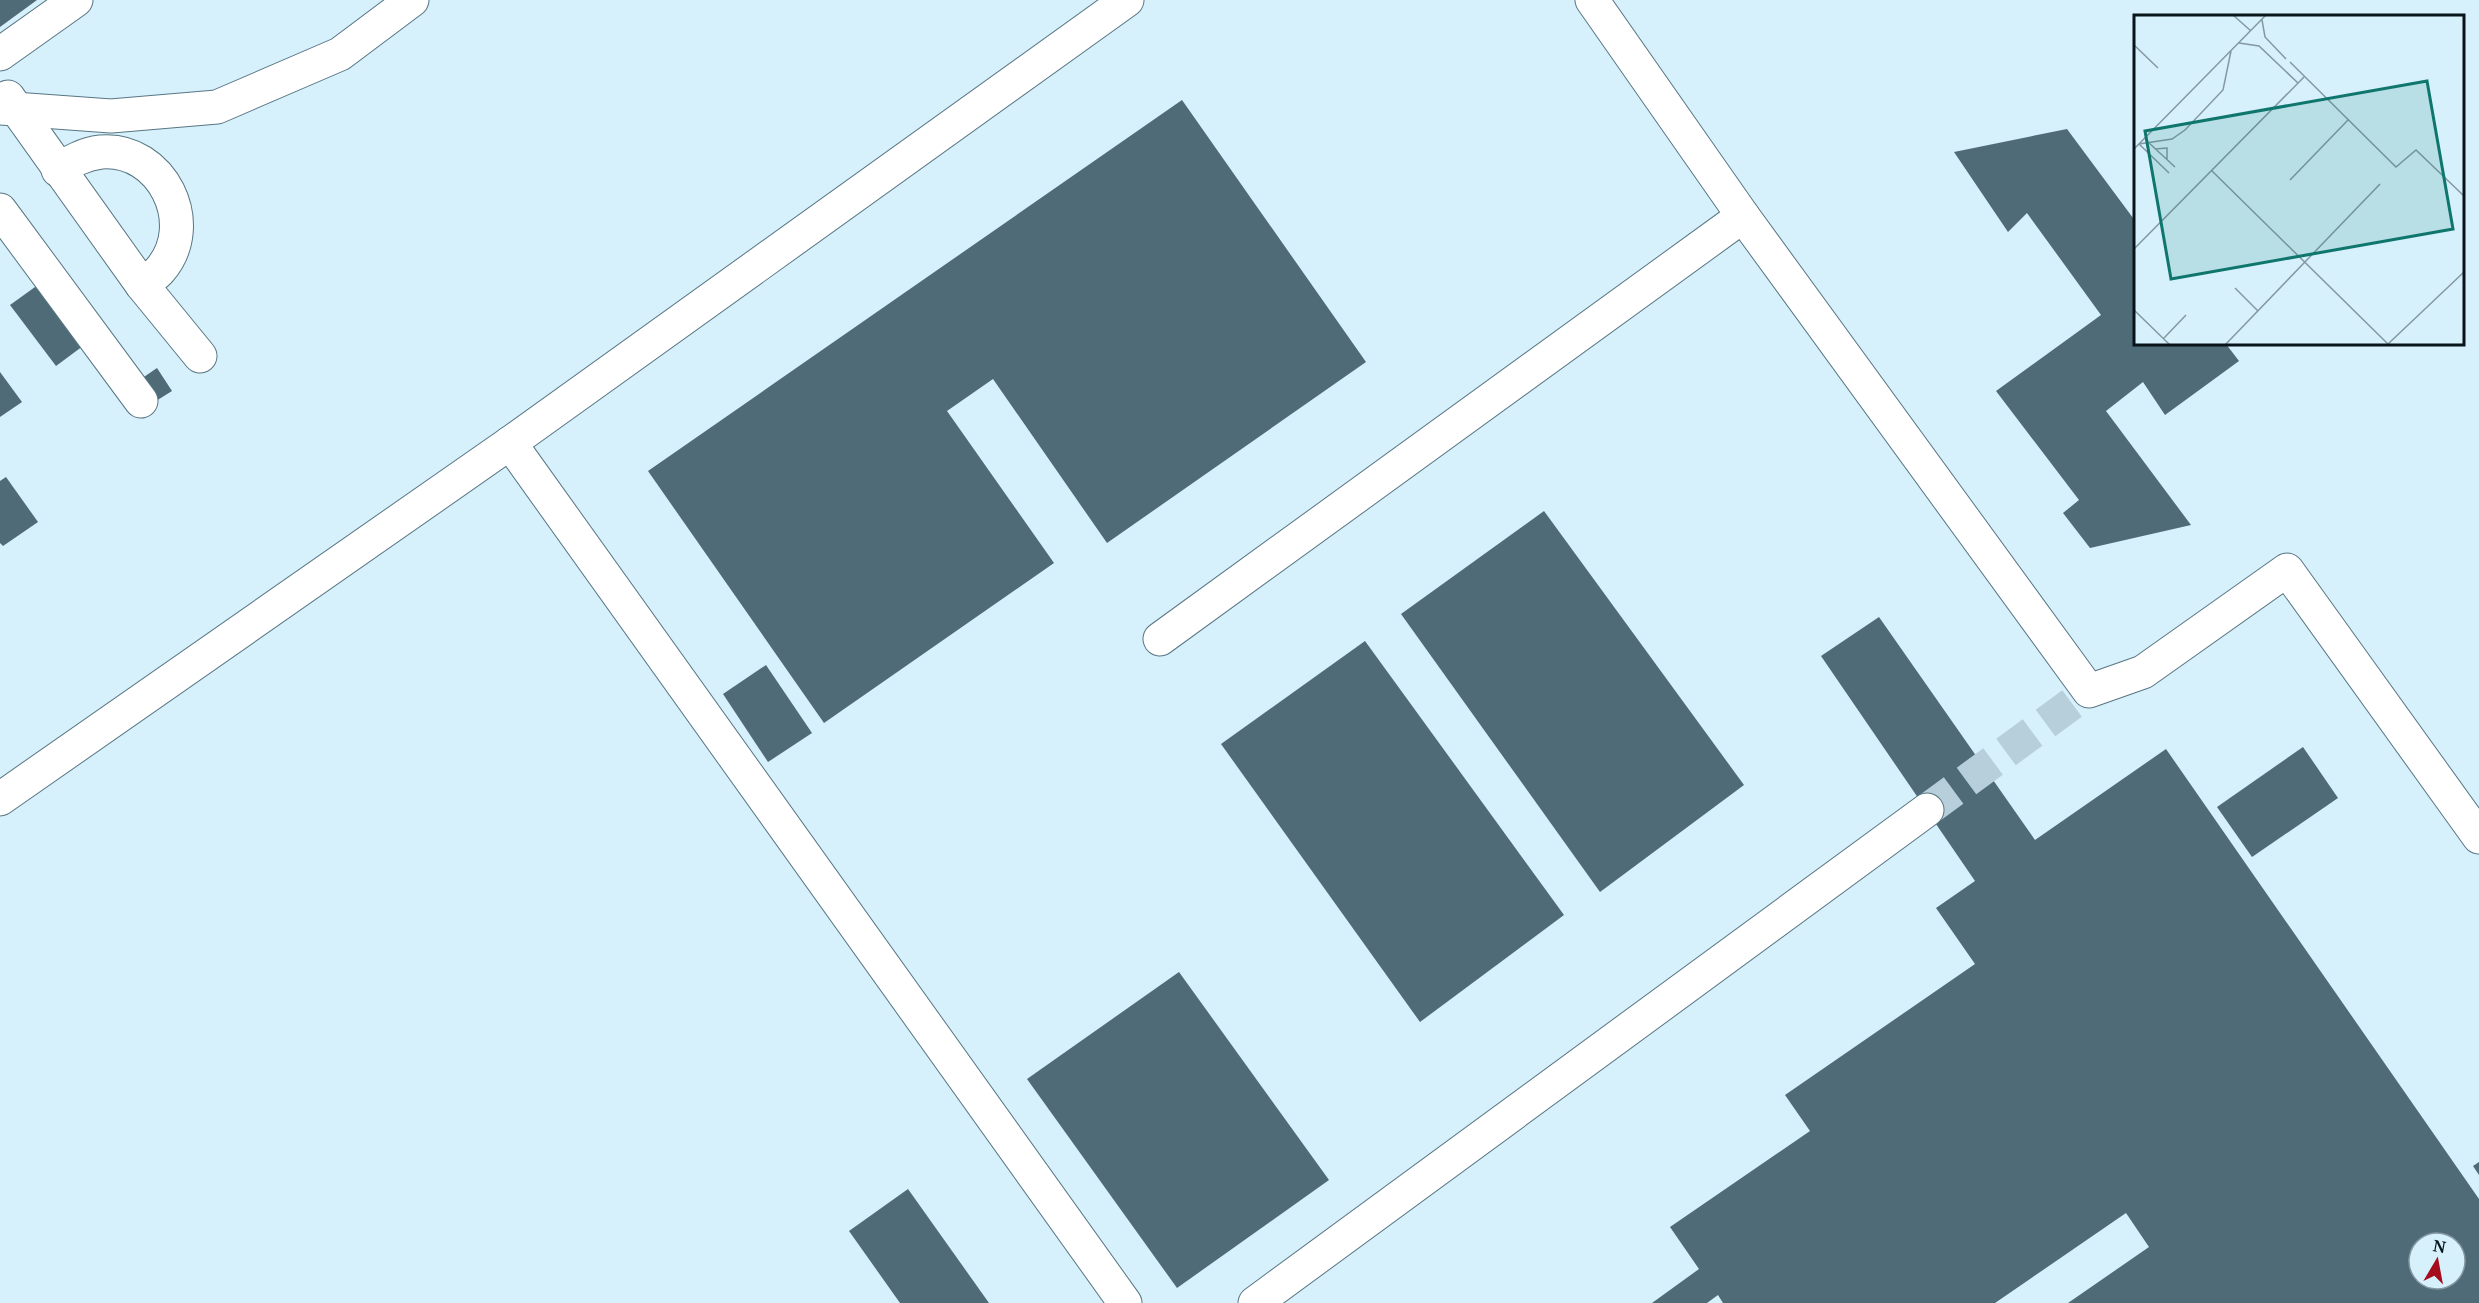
<svg xmlns="http://www.w3.org/2000/svg" width="2479" height="1303" font-family="'Noto Serif',serif">
<style>
.building{fill:#4e6b77;fill-rule:evenodd}
.lines{fill:none;stroke-linecap:round;stroke-linejoin:round}
.minor-tunnel{stroke:#b7cfda;stroke-width:33;stroke-dasharray:33 16;stroke-linecap:butt}
.minor-casing{stroke:#587683;stroke-width:35}
.major-casing{stroke:#587683;stroke-width:35}
.minor{stroke:#fff;stroke-width:33}
.major{stroke:#fff;stroke-width:33}
.inset-road{fill:none;stroke:#8498a1;stroke-width:1.5}
.view{fill:#0f766e;fill-opacity:0.15;stroke:#0f766e;stroke-width:3}
.inset-edge{fill:none;stroke:#081419;stroke-width:3}
</style>
<rect width="100%" height="100%" fill="#d6f0fc"/>
<g class="building">
<polygon points="0,0 37,0 0,27"/>
<polygon points="1182,100 1366,362 1107,543 993,379 947,411 1054,563 824,723 648,471"/>
<polygon points="2067,129 2136,222 2136,344 2226,344 2239,361 2165,415 2143,382 2106,411 2191,525 2090,548 2063,513 2079,500 1996,391 2101,315 2027,213 2008,232 1954,152"/>
<polygon points="42,282 87,343 56,366 10,305"/>
<polygon points="157,368 172,391 156,401 141,379"/>
<polygon points="0,372 22,402 0,417"/>
<polygon points="6,477 38,522 3,546 0,543 0,481"/>
<polygon points="1544,511 1744,785 1600,892 1401,614"/>
<path d="M1879 617 2035 840 2166 749 2479 1199V1303H2068L2149 1247 2126 1213 1995 1303H1723L1718 1295 1707 1303H1652L1699 1269 1670 1227 1810 1131 1785 1095 1975 964 1936 908 1975 881 1821 656ZM2419 1243H2455V1279H2419Z"/>
<polygon points="1365,641 1564,915 1420,1022 1221,744"/>
<polygon points="766,665 812,733 768,762 723,694"/>
<polygon points="2303,747 2338,798 2252,857 2217,807"/>
<polygon points="1179,972 1329,1180 1177,1288 1027,1079"/>
<polygon points="2479,1162 2479,1175 2473,1166"/>
<polygon points="908,1189 989,1303 900,1303 849,1231"/>
</g>
<g class="lines">
<polyline class="minor-tunnel" points="1927,810 2089,691"/>
<g class="minor-casing">
<g id="minor">
<polyline points="1592,0 1743,216 2089,691 2143,672 2287,570 2479,837"/>
<polyline points="8,97 142,285 200,356"/>
<polyline points="0,108 111,116 217,107 340,54 412,0"/>
<path d="M58 170C72 161 84 154 101 152 162 147 200 224 160 270 155 276 147 280 142 285"/>
<polyline points="0,210 141,401"/>
<polyline points="510,443 1125,1303"/>
<polyline points="1160,639 1743,216"/>
<polyline points="0,799 510,443 1127,0"/>
<polyline points="1255,1303 1927,810"/>
</g>
</g>
<g class="major-casing">
<polyline id="major" points="0,54 76,0"/>
</g>
<use href="#minor" class="minor"/>
<use href="#major" class="major"/>
</g>
<g transform="translate(2134 15)">
<rect width="330" height="330" fill="#d6f0fc"/>
<path class="inset-road" d="M99 0 117 16M128 5 131 22 152 44M105 28 125 31 164 68M0 30 24 53M156 47 262 152 282 135 330 181M14 127 41 152M5 129 38 124 51 115 89 75 97 36M5 129 35 158M0 134 132 0M21 134 33 133V145M78 156 255 330M156 165 214 105M0 234 170 62M101 273 124 296M0 295 36 330M30 323 52 300M254 329 330 257M91 330 246 169"/>
<path class="view" d="M293 66 319 214 37 264 11 116Z"/>
<rect width="330" height="330" class="inset-edge"/>
</g>
<g transform="translate(2437 1261) rotate(10)"><circle r="28" fill="#d6f0fc" stroke="#8498a1" stroke-width="1.5"/>
<path d="M0-4.5L10 22L0 15L-10 22Z" fill="#a50d1d"/>
<text y="-9" font-size="16" font-weight="bold" text-anchor="middle" fill="#081419">N</text>
</g>
</svg>
